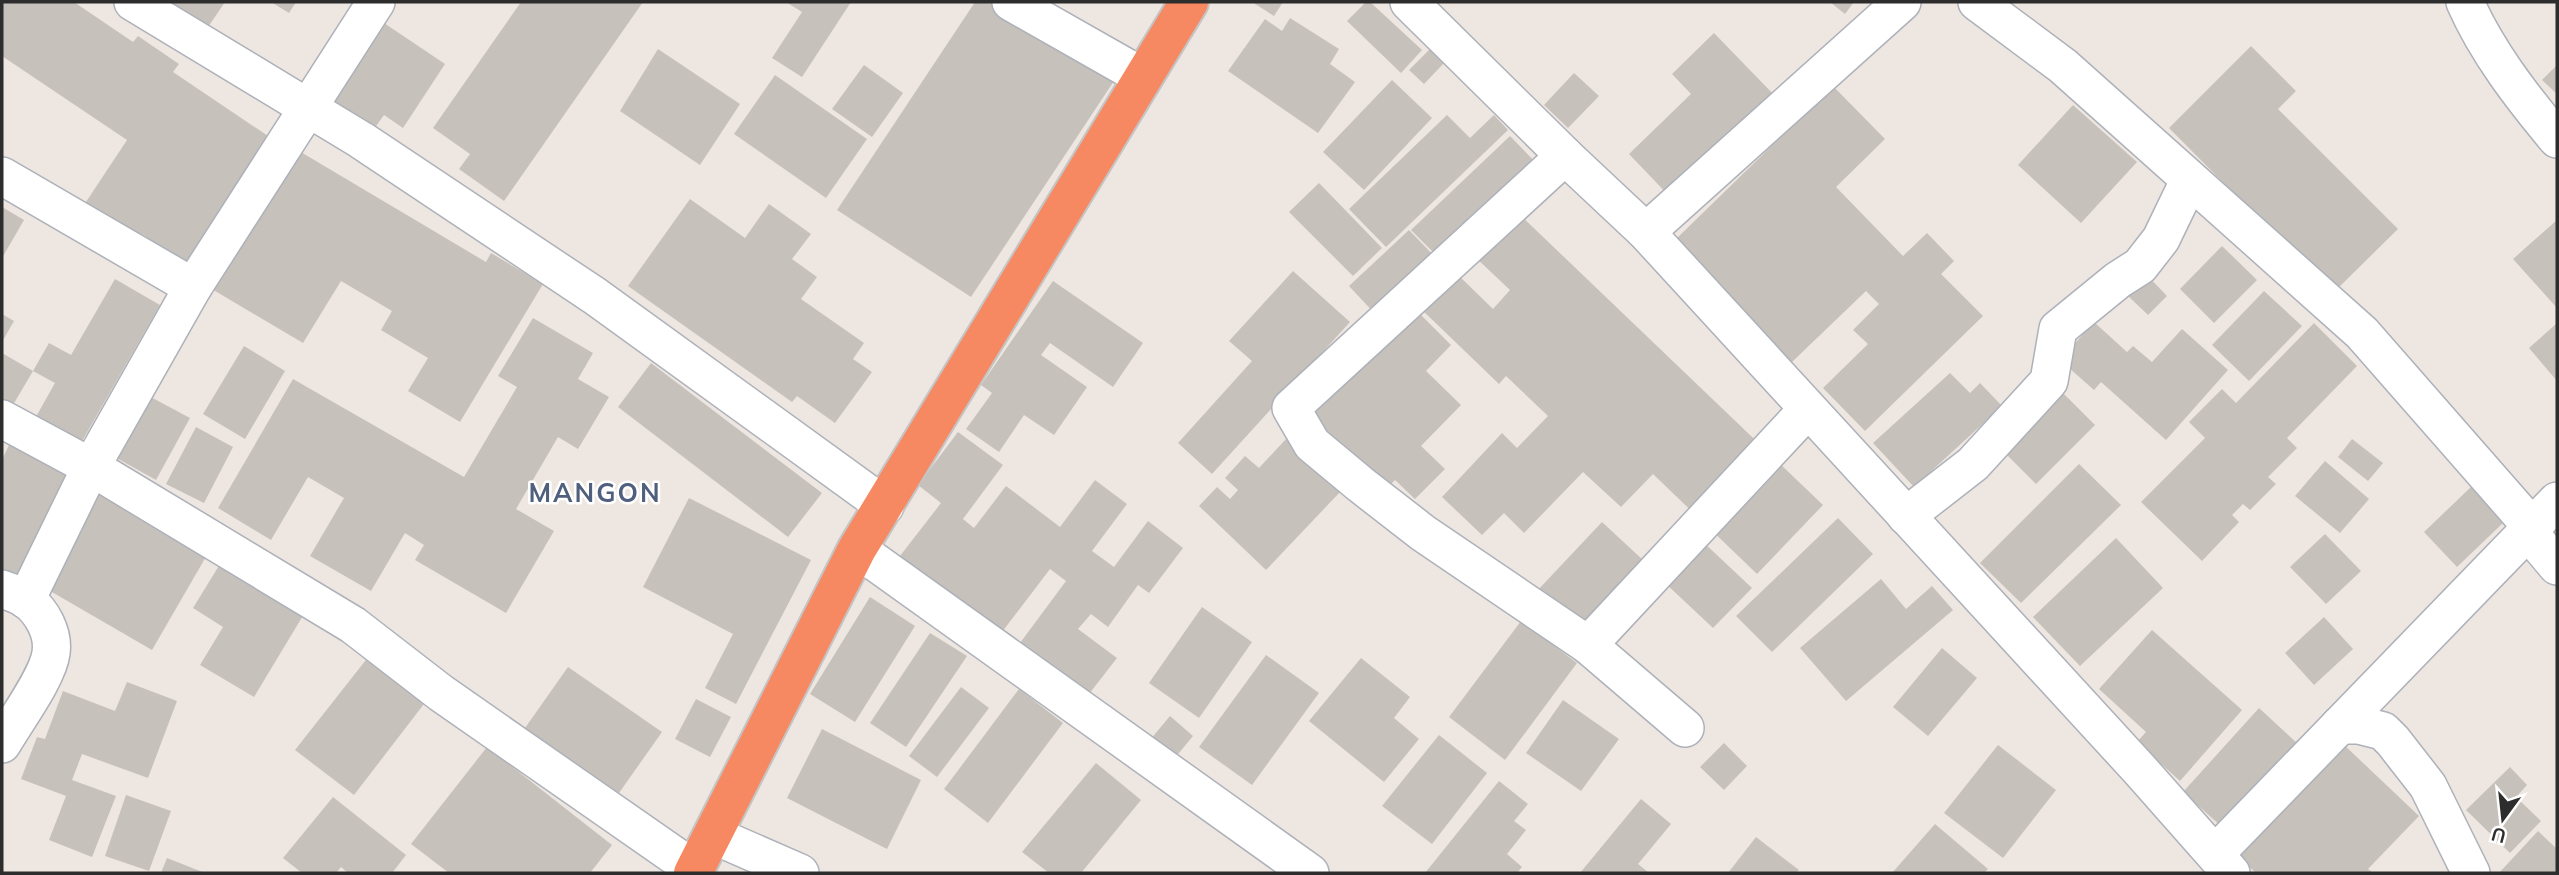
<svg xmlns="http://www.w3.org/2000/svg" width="2559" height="875" font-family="Mulish,sans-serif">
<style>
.building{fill:#c7c1bc}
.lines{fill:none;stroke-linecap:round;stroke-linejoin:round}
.minor-casing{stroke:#adb1b9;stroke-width:40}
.highway-casing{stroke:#c4c4c4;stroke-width:42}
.minor{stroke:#fff;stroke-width:37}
.highway{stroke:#f78962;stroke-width:38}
.labels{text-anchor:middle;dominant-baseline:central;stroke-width:5;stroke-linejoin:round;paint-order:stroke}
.district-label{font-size:26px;font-weight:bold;letter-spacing:2px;fill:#4f5f7d;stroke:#fff}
</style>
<rect width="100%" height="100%" fill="#eee6e1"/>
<g class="building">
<polygon points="2,2 74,2 133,42 138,36 179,64 173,72 271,138 186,263 142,234 136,244 82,208 127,140 2,56"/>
<polygon points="164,2 225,2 206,30"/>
<polygon points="271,2 296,2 289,13"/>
<polygon points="521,2 643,2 504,201 459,169 470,154 433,128"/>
<polygon points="786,2 851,2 802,77 772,58 802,12"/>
<polygon points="975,2 993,2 1114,81 971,297 837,210"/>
<polygon points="1252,2 1283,2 1274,16"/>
<polygon points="1366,2 1370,2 1422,50 1401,73 1347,21"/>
<polygon points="1830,2 1854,2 1845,14"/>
<polygon points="1290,18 1339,49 1330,64 1355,82 1318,133 1228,71 1265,19 1282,31"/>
<polygon points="384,23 445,64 403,128 384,115 374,129 332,102"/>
<polygon points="1714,33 1777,98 1672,199 1629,154 1691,94 1672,74"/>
<polygon points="2251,46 2296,91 2278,109 2398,229 2333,293 2169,128"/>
<polygon points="1431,48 1445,62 1424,84 1409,70"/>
<polygon points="658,49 740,104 700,165 620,111"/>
<polygon points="864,65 903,93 872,137 832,109"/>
<polygon points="2557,65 2557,94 2542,80"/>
<polygon points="1574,73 1599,96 1568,128 1544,105"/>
<polygon points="775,75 867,139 826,198 734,134"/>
<polygon points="1392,80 1432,118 1364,190 1323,152"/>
<polygon points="1833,86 1885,139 1836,187 1903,256 1927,233 1954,261 1941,274 1983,316 1865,431 1823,388 1868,344 1853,330 1879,304 1866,291 1792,362 1674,241"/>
<polygon points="2073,105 2137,162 2081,223 2018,165"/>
<polygon points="1447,115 1470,138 1494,115 1508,130 1386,247 1349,209"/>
<polygon points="1510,136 1539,166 1440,259 1411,230"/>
<polygon points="289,145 486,262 491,253 543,284 460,422 408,391 428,358 381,330 392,311 341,281 303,343 205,285"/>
<polygon points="1319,183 1382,248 1353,276 1289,212"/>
<polygon points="690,199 745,238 769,204 811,234 792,259 817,277 801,299 864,343 853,359 872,372 835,423 797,396 792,402 628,286"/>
<polygon points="2,207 24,220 2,258"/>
<polygon points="1516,211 1823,505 1757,574 1653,474 1621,507 1583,472 1524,533 1504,513 1482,535 1442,497 1502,433 1517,448 1548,416 1506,376 1499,384 1419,307 1454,271 1493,309 1510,290 1473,255"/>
<polygon points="2557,220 2557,308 2513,259"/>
<polygon points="1409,230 1437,259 1377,316 1349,286"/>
<polygon points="2222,246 2257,280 2214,323 2180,289"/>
<polygon points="1293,271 1350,322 1212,474 1178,443 1252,361 1229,341"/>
<polygon points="2144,272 2167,296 2148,315 2124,292"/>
<polygon points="115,279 160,305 78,448 33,422 55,383 33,371 49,343 71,355"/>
<polygon points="1053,281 1143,343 1113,387 1050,343 1041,355 1087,387 1054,435 1024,415 999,452 966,429 992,393 981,385"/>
<polygon points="2264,291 2302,326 2249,381 2212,345"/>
<polygon points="1416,310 1451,345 1426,371 1461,405 1421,446 1445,469 1415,499 1395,480 1385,490 1310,417"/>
<polygon points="2,314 14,321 2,342"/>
<polygon points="533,318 593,353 578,379 609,397 578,449 558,437 516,509 554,531 506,613 415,560 424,545 405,533 371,591 310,556 344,498 308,477 271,540 218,508 293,379 464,477 517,387 498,376"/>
<polygon points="2094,322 2127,352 2133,346 2152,362 2182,329 2228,370 2166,440 2101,382 2094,390 2060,360"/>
<polygon points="2314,323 2357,366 2287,438 2297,448 2268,477 2276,484 2250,510 2243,504 2232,515 2239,522 2202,561 2141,502 2205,438 2189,422 2222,389 2236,403"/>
<polygon points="2557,323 2557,381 2529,348"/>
<polygon points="244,346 285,371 245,439 203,414"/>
<polygon points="2,353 33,371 10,410 2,405"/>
<polygon points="651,363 822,493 788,537 618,407"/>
<polygon points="1950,373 1970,393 1980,383 2002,406 1914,487 1873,443"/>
<polygon points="2059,389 2095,425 2036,484 2000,448"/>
<polygon points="147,395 190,418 156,480 113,456"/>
<polygon points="196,427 233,447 204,503 166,484"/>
<polygon points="958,432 1003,465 963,519 974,528 1006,486 1060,527 1095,480 1127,504 1092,551 1114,567 1148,521 1183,548 1149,593 1138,585 1108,627 1091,614 1078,629 1117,658 1089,694 1020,643 1066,581 1050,569 1002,632 900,556 941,503 918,485"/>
<polygon points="1286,439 1341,491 1266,570 1199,506 1217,487 1230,499 1238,490 1225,478 1245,456 1259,468"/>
<polygon points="2352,439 2383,463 2368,481 2338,457"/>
<polygon points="10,443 75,476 19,586 2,578 2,460"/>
<polygon points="2325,461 2369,499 2340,533 2295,496"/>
<polygon points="2079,464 2121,505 2021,603 1980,563"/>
<polygon points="2472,486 2505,521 2457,567 2424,532"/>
<polygon points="100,494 207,555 152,650 45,588"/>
<polygon points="689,498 811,560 736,704 705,688 733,634 643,587"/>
<polygon points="1838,518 1873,554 1772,652 1736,616"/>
<polygon points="1602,522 1644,561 1579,630 1537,591"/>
<polygon points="2325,534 2361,571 2326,604 2290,567"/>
<polygon points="2116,538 2163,588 2080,666 2033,617"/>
<polygon points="1702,541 1752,588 1713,628 1663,581"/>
<polygon points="220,564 304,614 254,697 200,665 223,627 193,608"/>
<polygon points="1881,579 1906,609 1932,586 1953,610 1846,701 1800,648"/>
<polygon points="870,597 915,626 855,722 810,694"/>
<polygon points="1202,607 1252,642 1199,718 1149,683"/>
<polygon points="2324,617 2353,649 2314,685 2285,653"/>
<polygon points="1521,621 1577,663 1505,760 1449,717"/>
<polygon points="2152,630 2242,710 2180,781 2137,742 2146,732 2099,689"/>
<polygon points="930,633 967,656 906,747 870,723"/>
<polygon points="1942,648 1977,678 1928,736 1893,707"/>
<polygon points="1266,655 1319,693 1252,785 1199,747"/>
<polygon points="369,656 427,700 354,795 295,750"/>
<polygon points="1361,658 1410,697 1394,718 1419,739 1384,782 1309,721"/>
<polygon points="568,667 662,732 619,793 525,728"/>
<polygon points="127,682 177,701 148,778 82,754 72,780 116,796 92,857 49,840 66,796 21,779 37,737 45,739 63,691 115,711"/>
<polygon points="961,687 989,708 937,777 909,756"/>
<polygon points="1019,689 1063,723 988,823 944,789"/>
<polygon points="696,699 731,717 710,757 675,739"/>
<polygon points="1563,700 1619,739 1581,791 1526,753"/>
<polygon points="2259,708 2298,744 2222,827 2183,792"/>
<polygon points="1170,716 1193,736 1174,759 1150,740"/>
<polygon points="822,729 921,780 887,849 787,798"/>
<polygon points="1439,735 1487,773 1432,844 1382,806"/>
<polygon points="2341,742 2419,816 2368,869 2373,873 2256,873 2234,853"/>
<polygon points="1724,743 1747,766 1724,790 1700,767"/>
<polygon points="1998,745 2056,790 2003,858 1944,813"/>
<polygon points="487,747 612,845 590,873 449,873 411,844"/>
<polygon points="1096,763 1141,800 1081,873 1049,873 1022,852"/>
<polygon points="2510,767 2527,785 2516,797 2541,821 2510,853 2466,810"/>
<polygon points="1499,781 1528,804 1514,821 1526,830 1507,854 1522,867 1517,873 1425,873"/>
<polygon points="126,795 171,811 149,871 105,856"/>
<polygon points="333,797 406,855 392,873 348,873 341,867 336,873 302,873 283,858"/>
<polygon points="1641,799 1671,824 1638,864 1649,873 1580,873"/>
<polygon points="1935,824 1988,869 1984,873 1892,873"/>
<polygon points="2538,831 2557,849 2557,873 2499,873"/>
<polygon points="1756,837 1799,870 1796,873 1728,873"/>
<polygon points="167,858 205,873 161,873"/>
</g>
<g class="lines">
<g class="minor-casing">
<g id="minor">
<polyline points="133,2 361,140 595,296 885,506"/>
<polyline points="1011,2 1143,77"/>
<polyline points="1409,2 1565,156 1646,232 2140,770 2231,873"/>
<polyline points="1977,2 2063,66 2362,333 2532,527 2536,541 2557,566"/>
<path d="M2465 2C2487 52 2522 97 2557 139"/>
<polyline points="1565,156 1291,408 1312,444 1360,484 1423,533 1588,645 1685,728"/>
<polyline points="2,176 193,287"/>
<polyline points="1646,232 1902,2"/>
<polyline points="2,419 91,467 353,625 441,693 695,870"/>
<polyline points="1906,516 1973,464 2049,381 2058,329 2118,280 2140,266 2161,239 2189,181"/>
<polyline points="857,549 1310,873"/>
<path d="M2 589C9 592 20 595 27 600 42 612 54 633 51 653 48 677 15 721 2 744"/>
<polyline points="26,600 91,467 193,287 376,2"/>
<polyline points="1588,645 1808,409"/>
<polyline points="2340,725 2359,725 2383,731 2393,741 2428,786 2471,873"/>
<polyline points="713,835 800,873"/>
<polyline points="2215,854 2557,501"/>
</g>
</g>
<g class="highway-casing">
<polyline id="highway" points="693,873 857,549 1189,2"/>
</g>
<use href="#minor" class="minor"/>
<use href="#highway" class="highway"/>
</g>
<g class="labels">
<g class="district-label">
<text x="595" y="492">MANGON</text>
</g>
</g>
<rect width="2559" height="875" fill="none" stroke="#2d2d2d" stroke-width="7"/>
<g transform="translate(2503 819) rotate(195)" stroke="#ffffff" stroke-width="5" paint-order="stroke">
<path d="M0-5L12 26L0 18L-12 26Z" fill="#2d2d2d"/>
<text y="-10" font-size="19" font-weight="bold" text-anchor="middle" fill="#2d2d2d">U</text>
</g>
</svg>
